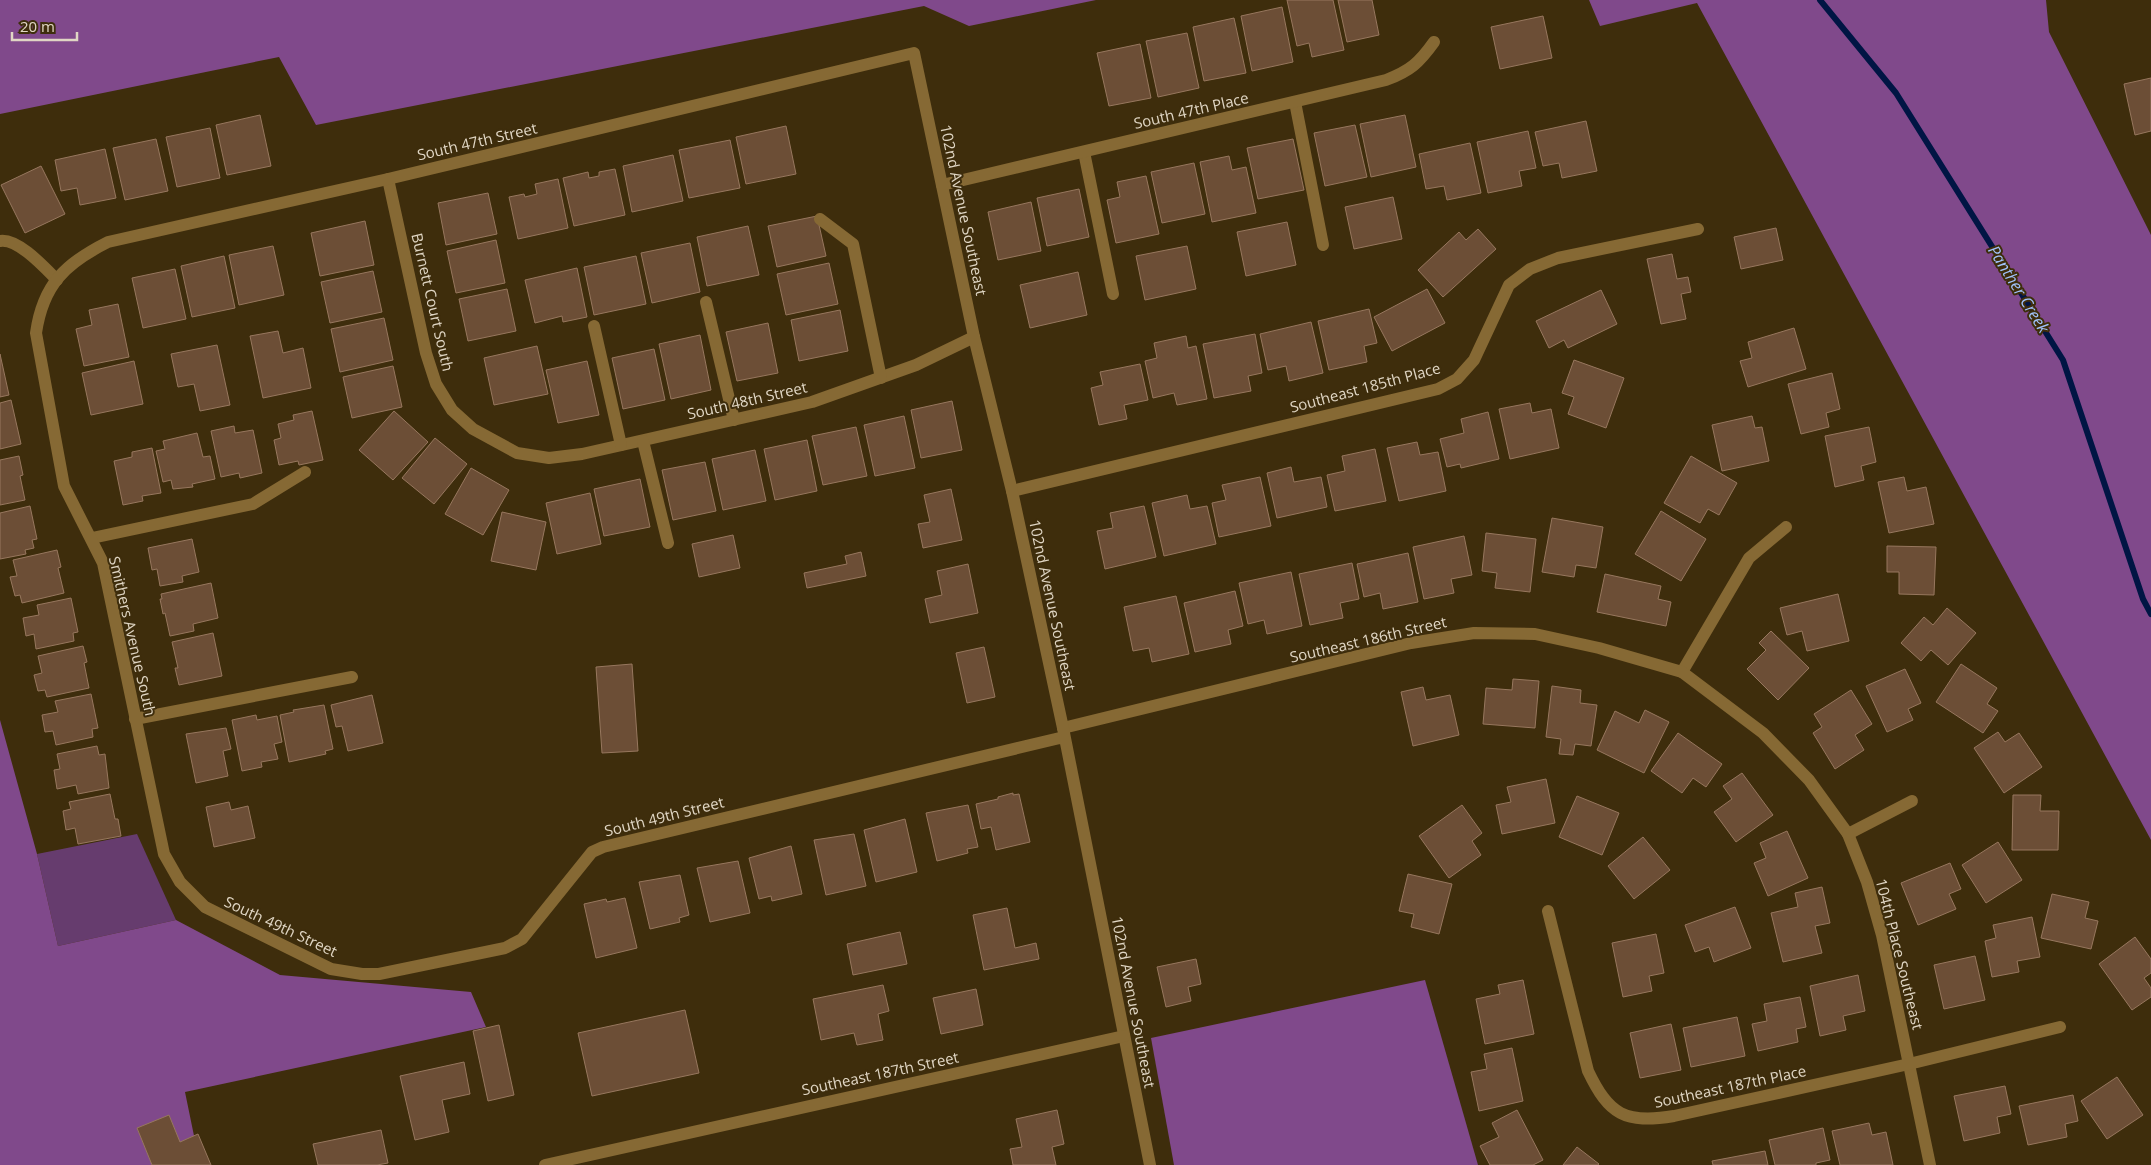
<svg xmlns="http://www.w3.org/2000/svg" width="2151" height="1165" font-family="'Open Sans',sans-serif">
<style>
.green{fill:#663c6e}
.forest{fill:#80498b}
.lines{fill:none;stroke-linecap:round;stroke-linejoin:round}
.stream{stroke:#001544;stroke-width:6}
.building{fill:#6c4e36;stroke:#97775e}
.minor{stroke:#866934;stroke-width:12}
.labels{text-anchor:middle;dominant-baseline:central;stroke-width:4;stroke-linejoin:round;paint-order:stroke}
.street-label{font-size:15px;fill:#e0d6c4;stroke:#3e2d0c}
.water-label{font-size:16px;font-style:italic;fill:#a1c3fc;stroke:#3e2d0c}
</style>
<rect width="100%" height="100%" fill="#3e2d0c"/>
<polygon class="green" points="137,834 176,920 58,946 37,854"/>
<g class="forest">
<polygon points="0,0 1096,0 969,26 924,6 316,125 279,57 0,114"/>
<polygon points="1589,0 2046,0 2049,32 2151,235 2151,840 1697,3 1600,26"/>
<polygon points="0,720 37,854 58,946 176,920 280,975 471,992 486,1027 185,1092 200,1165 0,1165"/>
<polygon points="1425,980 1478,1165 1174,1165 1151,1038"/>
</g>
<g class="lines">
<polyline class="stream" points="1820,0 1896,93 2063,360 2143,599 2151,614"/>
</g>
<g class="building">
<polygon points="1287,0 1333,0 1344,50 1312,57 1309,43 1297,46"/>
<polygon points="1338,0 1372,0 1379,35 1347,42"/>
<polygon points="1282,7 1293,62 1252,71 1241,16"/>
<polygon points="1543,16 1552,58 1500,69 1491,27"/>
<polygon points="1234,18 1246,73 1204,81 1193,27"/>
<polygon points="1187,33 1199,88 1158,97 1146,41"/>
<polygon points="1140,44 1151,98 1109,106 1097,53"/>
<polygon points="2151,78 2151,131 2135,135 2124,84"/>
<polygon points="260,115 271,166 227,175 216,125"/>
<polygon points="1405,115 1416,167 1371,177 1360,124"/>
<polygon points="1586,121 1597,171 1562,178 1559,163 1543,166 1535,132"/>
<polygon points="1355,125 1367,177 1325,186 1314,133"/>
<polygon points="786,126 796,174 746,184 736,137"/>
<polygon points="210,128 220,178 177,187 166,137"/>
<polygon points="1528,131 1536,168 1519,171 1522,186 1488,193 1477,142"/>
<polygon points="156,139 168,191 125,200 113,148"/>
<polygon points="1293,139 1304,190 1258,199 1247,148"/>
<polygon points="730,140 740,188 689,198 679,150"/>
<polygon points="1470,143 1481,193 1447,200 1444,186 1426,189 1419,154"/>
<polygon points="105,149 116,198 80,205 77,188 61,191 55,160"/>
<polygon points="673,155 683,201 632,212 623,166"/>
<polygon points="1229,156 1232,170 1246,167 1256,213 1212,222 1200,162"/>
<polygon points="1194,163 1205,214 1162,223 1151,172"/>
<polygon points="41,166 65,214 25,233 1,185"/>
<polygon points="615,169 625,215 574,226 563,178 588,172 589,178 599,176 599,172"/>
<polygon points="1146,176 1159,234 1116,243 1107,200 1120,197 1117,182"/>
<polygon points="558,179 568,228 518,239 509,197 524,194 525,197 537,194 535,184"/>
<polygon points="1079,189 1089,237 1047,246 1037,198"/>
<polygon points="488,193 497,234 446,245 438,203"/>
<polygon points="1393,197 1402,239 1354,249 1345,207"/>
<polygon points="1031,202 1041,251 998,260 988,212"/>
<polygon points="817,216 826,256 777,267 768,226"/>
<polygon points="365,221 374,265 320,276 311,233"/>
<polygon points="1287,222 1296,265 1246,276 1237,232"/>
<polygon points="748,226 759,275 707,286 697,237"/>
<polygon points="1776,228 1783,260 1741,269 1734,237"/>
<polygon points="1478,229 1496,249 1443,297 1418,270 1459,232 1466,240"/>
<polygon points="496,240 505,283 456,293 447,251"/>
<polygon points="690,243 700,292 652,303 641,253"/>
<polygon points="273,246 284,295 239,305 229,255"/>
<polygon points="1187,246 1196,289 1145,300 1136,256"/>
<polygon points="1672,254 1677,279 1688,277 1691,292 1681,294 1686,319 1661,324 1647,259"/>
<polygon points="224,256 235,308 192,317 181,266"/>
<polygon points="636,256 646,304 594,315 584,267"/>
<polygon points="829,263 838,304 786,315 777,274"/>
<polygon points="577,268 587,317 563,322 562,316 535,323 525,280"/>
<polygon points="175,269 186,319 143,328 132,278"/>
<polygon points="373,271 382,312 330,323 321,282"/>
<polygon points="1078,272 1087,315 1030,328 1020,285"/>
<polygon points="507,289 516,331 468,341 459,299"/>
<polygon points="1427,289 1445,323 1392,351 1374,317"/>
<polygon points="1601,290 1617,324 1568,348 1564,340 1549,348 1536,321"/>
<polygon points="118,304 129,357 84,366 76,329 92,325 89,310"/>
<polygon points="1369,309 1377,343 1364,346 1367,362 1329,370 1318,321"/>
<polygon points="840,310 848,351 799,361 791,320"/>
<polygon points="384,318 393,360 340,372 331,329"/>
<polygon points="1311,322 1323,373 1289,381 1286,366 1268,370 1260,334"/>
<polygon points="768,323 778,373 737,381 726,332"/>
<polygon points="1794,328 1806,369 1748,387 1740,361 1752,358 1748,342"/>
<polygon points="278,331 283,353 303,348 311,388 263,398 250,336"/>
<polygon points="1255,334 1262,373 1248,376 1251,391 1214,398 1203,344"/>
<polygon points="700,335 711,390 671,399 659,344"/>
<polygon points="1186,336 1188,348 1196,346 1207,399 1177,405 1174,393 1153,398 1145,361 1157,358 1154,343"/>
<polygon points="217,345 230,405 200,411 194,384 178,387 171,354"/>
<polygon points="537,346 548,394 494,405 484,358"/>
<polygon points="654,349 665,400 623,409 612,358"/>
<polygon points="0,354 9,395 0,397"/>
<polygon points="1574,360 1624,378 1606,428 1568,414 1574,397 1562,393"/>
<polygon points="134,361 143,404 91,415 82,373"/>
<polygon points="587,361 599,415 558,423 546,370"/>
<polygon points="1140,364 1148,400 1124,405 1127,419 1099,425 1091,388 1103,385 1100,372"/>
<polygon points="393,366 402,407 352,418 343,377"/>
<polygon points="1832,373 1840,409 1826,413 1829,427 1801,434 1788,384"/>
<polygon points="11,400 21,444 0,449 0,403"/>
<polygon points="952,401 962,450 921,458 911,410"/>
<polygon points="1530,403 1532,413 1551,409 1559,448 1510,459 1499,409"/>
<polygon points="312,411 323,460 299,465 298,461 279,465 274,440 281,438 278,424 294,420 293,415"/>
<polygon points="394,411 428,442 393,480 359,450"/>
<polygon points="1488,412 1499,459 1461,468 1460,464 1447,467 1440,439 1464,433 1461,419"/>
<polygon points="904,416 915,468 875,476 864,425"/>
<polygon points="1752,416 1755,428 1762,427 1769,461 1722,471 1712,425"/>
<polygon points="234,426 235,433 253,430 262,473 240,478 239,473 221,477 211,431"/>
<polygon points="856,427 867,476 823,485 812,436"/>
<polygon points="1869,427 1876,462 1861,466 1864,480 1835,487 1825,436"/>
<polygon points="197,433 203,457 210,456 215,479 192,484 193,487 173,489 171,480 163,482 156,451 165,449 163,441"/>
<polygon points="435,438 467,464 434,504 402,478"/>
<polygon points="807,440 817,491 775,500 764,449"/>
<polygon points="1417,442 1420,455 1438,452 1446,491 1399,501 1387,448"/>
<polygon points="152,448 161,493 142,496 143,501 123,505 114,461 132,457 132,452"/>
<polygon points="1375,449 1386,501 1335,511 1327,475 1345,471 1342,456"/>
<polygon points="755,450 766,501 723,510 712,459"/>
<polygon points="19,456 23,475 20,476 25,500 0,505 0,460"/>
<polygon points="1691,456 1737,483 1719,515 1708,509 1700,523 1664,503"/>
<polygon points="705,462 716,511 673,520 662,470"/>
<polygon points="1291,467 1294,482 1321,477 1327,507 1277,518 1267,473"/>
<polygon points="471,468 509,490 483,535 445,514"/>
<polygon points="1260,477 1271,526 1219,537 1212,503 1226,500 1222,485"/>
<polygon points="1904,477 1907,491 1926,487 1934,524 1889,533 1878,482"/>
<polygon points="640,479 650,527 604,536 594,489"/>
<polygon points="951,489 962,540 923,548 918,524 930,522 924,495"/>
<polygon points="590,493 601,544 557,554 546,503"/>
<polygon points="1187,495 1190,509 1207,506 1216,544 1164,556 1152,503"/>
<polygon points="30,506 37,539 32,540 34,548 25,550 26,554 0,559 0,513"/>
<polygon points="1144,506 1156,557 1105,569 1097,531 1113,528 1110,513"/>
<polygon points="1661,511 1706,539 1681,581 1635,554"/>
<polygon points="502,512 546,522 536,570 491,561"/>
<polygon points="1552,518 1603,527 1596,568 1576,565 1574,577 1542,572"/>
<polygon points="1486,533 1536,539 1530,592 1495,588 1497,573 1482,571"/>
<polygon points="733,535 740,568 699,577 692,544"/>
<polygon points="1464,536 1472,575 1451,579 1454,593 1424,599 1413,547"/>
<polygon points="192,539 199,572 182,576 183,582 160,586 157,569 152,570 148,548"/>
<polygon points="1887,546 1936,547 1934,595 1899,594 1899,572 1887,572"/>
<polygon points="57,550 61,567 58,568 64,593 22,603 20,595 15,596 10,577 17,576 13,560"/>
<polygon points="861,552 866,576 807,588 804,573 847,564 845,556"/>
<polygon points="1408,553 1418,602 1383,609 1380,593 1364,597 1357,564"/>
<polygon points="1352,563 1359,599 1340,603 1343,618 1310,625 1299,574"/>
<polygon points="968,564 978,613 930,623 925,599 942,595 937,571"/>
<polygon points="1291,572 1302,626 1267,634 1264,620 1248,624 1239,583"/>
<polygon points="1605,574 1661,586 1658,599 1671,602 1666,626 1597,612"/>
<polygon points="211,583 218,618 193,624 194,631 170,636 165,613 163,614 160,599 162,599 161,594"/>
<polygon points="1235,591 1243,626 1228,630 1231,644 1195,652 1184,603"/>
<polygon points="1838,594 1849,641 1807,651 1802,631 1787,635 1780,608"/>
<polygon points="1176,596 1189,654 1152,662 1149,648 1133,651 1124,607"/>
<polygon points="71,598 78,632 73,633 74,641 36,649 34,634 26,636 23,618 39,615 37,605"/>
<polygon points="1947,608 1976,633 1948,665 1931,650 1921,661 1901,643 1924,617 1933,625"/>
<polygon points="1771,631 1809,668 1778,700 1747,669 1766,650 1759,643"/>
<polygon points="213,633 222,676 179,685 175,668 178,668 172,642"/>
<polygon points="83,646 87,662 84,663 89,688 47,697 45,690 38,691 34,675 42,673 38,656"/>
<polygon points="984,647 995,697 967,703 956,653"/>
<polygon points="632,664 638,751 602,753 596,667"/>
<polygon points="1961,664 1997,688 1987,704 1998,711 1983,733 1936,702"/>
<polygon points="1905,669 1921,703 1908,709 1913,720 1887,732 1866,686"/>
<polygon points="1513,679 1539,681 1535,728 1483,724 1486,688 1512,690"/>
<polygon points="1552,686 1581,690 1580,703 1597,705 1591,746 1575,744 1573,755 1559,754 1561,739 1546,737"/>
<polygon points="1423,687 1426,700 1450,695 1459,735 1413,746 1401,692"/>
<polygon points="1851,690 1872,724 1855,735 1864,750 1835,769 1813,733 1822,727 1814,714"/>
<polygon points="91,694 98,728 92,729 93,737 56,745 53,731 45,732 42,715 58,712 55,701"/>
<polygon points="372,695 383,743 348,751 342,726 336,727 331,705"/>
<polygon points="324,705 333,749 325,751 326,754 289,762 280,715 294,712 293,710"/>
<polygon points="1645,710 1669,722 1644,773 1597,750 1615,711 1639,723"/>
<polygon points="256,715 257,720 277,716 282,742 274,744 278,759 261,762 262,767 242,771 232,720"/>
<polygon points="226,728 231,749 223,751 228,776 196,783 186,734"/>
<polygon points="1998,732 2005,742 2019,733 2042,767 2004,793 1974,748"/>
<polygon points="1678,733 1722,764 1706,787 1693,778 1682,793 1651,771"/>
<polygon points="97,746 99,755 105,754 109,788 78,794 76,785 57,789 54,770 60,769 57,754"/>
<polygon points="1742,773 1773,815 1736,842 1714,812 1732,799 1723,786"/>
<polygon points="1546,779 1555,823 1502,834 1496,805 1511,802 1507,787"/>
<polygon points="1013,793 1013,795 1019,794 1030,842 996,850 991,827 981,829 976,804 998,799 998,797"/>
<polygon points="110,794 115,819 118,819 121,836 78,844 75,828 66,830 63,811 71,809 69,802"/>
<polygon points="2013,795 2041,795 2040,811 2059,811 2058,850 2012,850"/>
<polygon points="1577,796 1619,813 1602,855 1559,837"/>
<polygon points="229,802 231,810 248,806 255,838 214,847 206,807"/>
<polygon points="968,805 978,847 967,849 968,853 937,861 926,813"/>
<polygon points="1462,805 1482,833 1472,841 1481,855 1449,878 1419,836"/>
<polygon points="905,819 917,872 876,882 864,830"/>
<polygon points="1787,831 1808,878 1768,896 1754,863 1766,858 1760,843"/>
<polygon points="854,834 866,886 826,895 814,840"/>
<polygon points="1643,837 1670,870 1634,899 1608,866"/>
<polygon points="1998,842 2022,880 1986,903 1962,865"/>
<polygon points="791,846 802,894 772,901 771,896 759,899 749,858"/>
<polygon points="738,861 750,913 710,922 697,868"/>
<polygon points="1950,863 1961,889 1949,894 1956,909 1918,925 1901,883"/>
<polygon points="1408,874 1452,884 1439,934 1411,927 1414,914 1399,911"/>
<polygon points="680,875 689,915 679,918 680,922 650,929 639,882"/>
<polygon points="1822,887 1830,923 1815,926 1822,953 1783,962 1771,913 1798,907 1795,893"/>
<polygon points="2052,894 2089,902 2085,918 2098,921 2091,949 2041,938"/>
<polygon points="625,898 637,948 596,958 584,904 606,899 607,902"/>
<polygon points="1735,907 1751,948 1714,962 1709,947 1695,952 1685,925"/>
<polygon points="1007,908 1015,948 1036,943 1039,959 984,970 973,915"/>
<polygon points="2032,917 2040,957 2017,961 2019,972 1992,977 1985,941 1996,938 1993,925"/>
<polygon points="900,932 907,964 853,975 847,944"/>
<polygon points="1656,934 1664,973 1649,976 1652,991 1623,997 1612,943"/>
<polygon points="2135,937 2151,959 2151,973 2144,978 2151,988 2151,997 2132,1010 2099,964"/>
<polygon points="1975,956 1985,1000 1944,1009 1934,965"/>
<polygon points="1196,959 1201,984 1188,987 1191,1001 1166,1007 1157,967"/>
<polygon points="1858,975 1865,1011 1843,1016 1846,1030 1820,1036 1810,986"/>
<polygon points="1523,980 1534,1034 1485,1044 1476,999 1500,994 1498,985"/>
<polygon points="883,985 889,1011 878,1014 883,1040 857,1045 854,1033 821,1040 813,999"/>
<polygon points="976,989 983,1025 941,1034 933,998"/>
<polygon points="1800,997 1806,1027 1796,1029 1798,1042 1758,1051 1752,1024 1767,1021 1764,1004"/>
<polygon points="685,1010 699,1073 592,1096 578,1033"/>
<polygon points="1737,1017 1745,1056 1691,1067 1683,1028"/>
<polygon points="1671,1024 1681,1070 1640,1078 1630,1033"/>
<polygon points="499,1025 514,1095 488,1101 473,1031"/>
<polygon points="1512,1048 1523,1101 1479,1111 1471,1072 1487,1069 1484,1054"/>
<polygon points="464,1062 470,1094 442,1100 449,1132 415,1140 400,1076"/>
<polygon points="2117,1077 2143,1115 2107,1139 2081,1101"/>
<polygon points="2005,1086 2011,1114 1997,1117 2000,1133 1964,1141 1954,1096"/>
<polygon points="2073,1095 2078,1121 2065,1124 2067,1137 2028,1145 2019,1106"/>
<polygon points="1057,1110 1064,1144 1052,1147 1056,1165 1013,1165 1010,1149 1022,1147 1016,1119"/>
<polygon points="1517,1110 1543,1160 1533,1165 1490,1165 1480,1146 1499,1137 1492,1123"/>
<polygon points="169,1115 180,1142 198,1134 211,1165 152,1165 137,1128"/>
<polygon points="1869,1123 1872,1135 1886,1132 1893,1165 1840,1165 1832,1131"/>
<polygon points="1823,1128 1830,1160 1816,1163 1816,1165 1775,1165 1769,1140"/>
<polygon points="381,1130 388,1163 377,1165 318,1165 313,1144"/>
<polygon points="1577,1147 1599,1164 1598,1165 1563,1165"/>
<polygon points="1765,1151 1768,1165 1713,1165 1712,1161"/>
</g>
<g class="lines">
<g class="minor">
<polyline points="1295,102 1323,245"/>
<polyline points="1084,152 1113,294"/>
<polyline points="388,179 426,353 436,384 452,410 473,429 517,453 549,458 582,454 812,402 916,365 974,337"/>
<path d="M942 185 1386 80C1410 71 1419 63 1434 42"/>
<polyline points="820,219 853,244 881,378"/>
<path d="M0 241C18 238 45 268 57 280"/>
<polyline points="706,302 734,420"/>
<polyline points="594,326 621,445"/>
<polyline points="643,441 668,543"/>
<polyline points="1012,491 1438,389 1457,379 1474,360 1509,285 1530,269 1558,258 1698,229"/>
<polyline points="92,538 253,504 305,472"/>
<polyline points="1682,672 1749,558 1786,527"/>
<polyline points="135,719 352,677"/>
<polyline points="1063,728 1411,643 1474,633 1535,634 1599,648 1682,672 1763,733 1809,780 1848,834 1867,882 1882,935 1930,1165"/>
<path d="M1064 737 603 847 592 852 522 939 505 948 379 974H362L331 969 205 907 180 882 164 854 103 563 64 486 36 333C43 284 66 263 108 242L388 179 914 53 974 337 1012 491 1063 728 1150 1165"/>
<polyline points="1848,834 1912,801"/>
<path d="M1548 911 1588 1071C1609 1115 1625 1124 1674 1116L1909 1064 2060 1027"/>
<polyline points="545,1165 1124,1036"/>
</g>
</g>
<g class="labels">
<g class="street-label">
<text transform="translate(1191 110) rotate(-13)">South 47th Place</text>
<text transform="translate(477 141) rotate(-13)">South 47th Street</text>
<text transform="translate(964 210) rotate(78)">102nd Avenue Southeast</text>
<text transform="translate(433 302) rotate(77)">Burnett Court South</text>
<text transform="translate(1365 387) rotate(-15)">Southeast 185th Place</text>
<text transform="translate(747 400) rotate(-13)">South 48th Street</text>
<text transform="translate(1053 605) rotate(78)">102nd Avenue Southeast</text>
<text transform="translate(133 636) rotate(77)">Smithers Avenue South</text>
<text transform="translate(1368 639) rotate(-13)">Southeast 186th Street</text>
<text transform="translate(664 816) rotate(-14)">South 49th Street</text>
<text transform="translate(281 926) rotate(25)">South 49th Street</text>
<text transform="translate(1900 954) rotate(76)">104th Place Southeast</text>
<text transform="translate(1134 1002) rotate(79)">102nd Avenue Southeast</text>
<text transform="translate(880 1073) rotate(-12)">Southeast 187th Street</text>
<text transform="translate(1730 1086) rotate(-12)">Southeast 187th Place</text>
</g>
<g class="water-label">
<text transform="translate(2019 289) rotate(58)">Panther Creek</text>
</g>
</g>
<path d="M12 32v8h65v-8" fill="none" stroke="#e0d6c4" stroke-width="2.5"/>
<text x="20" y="32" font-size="15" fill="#e0d6c4" stroke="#3e2d0c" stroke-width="4" paint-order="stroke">20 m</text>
</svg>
